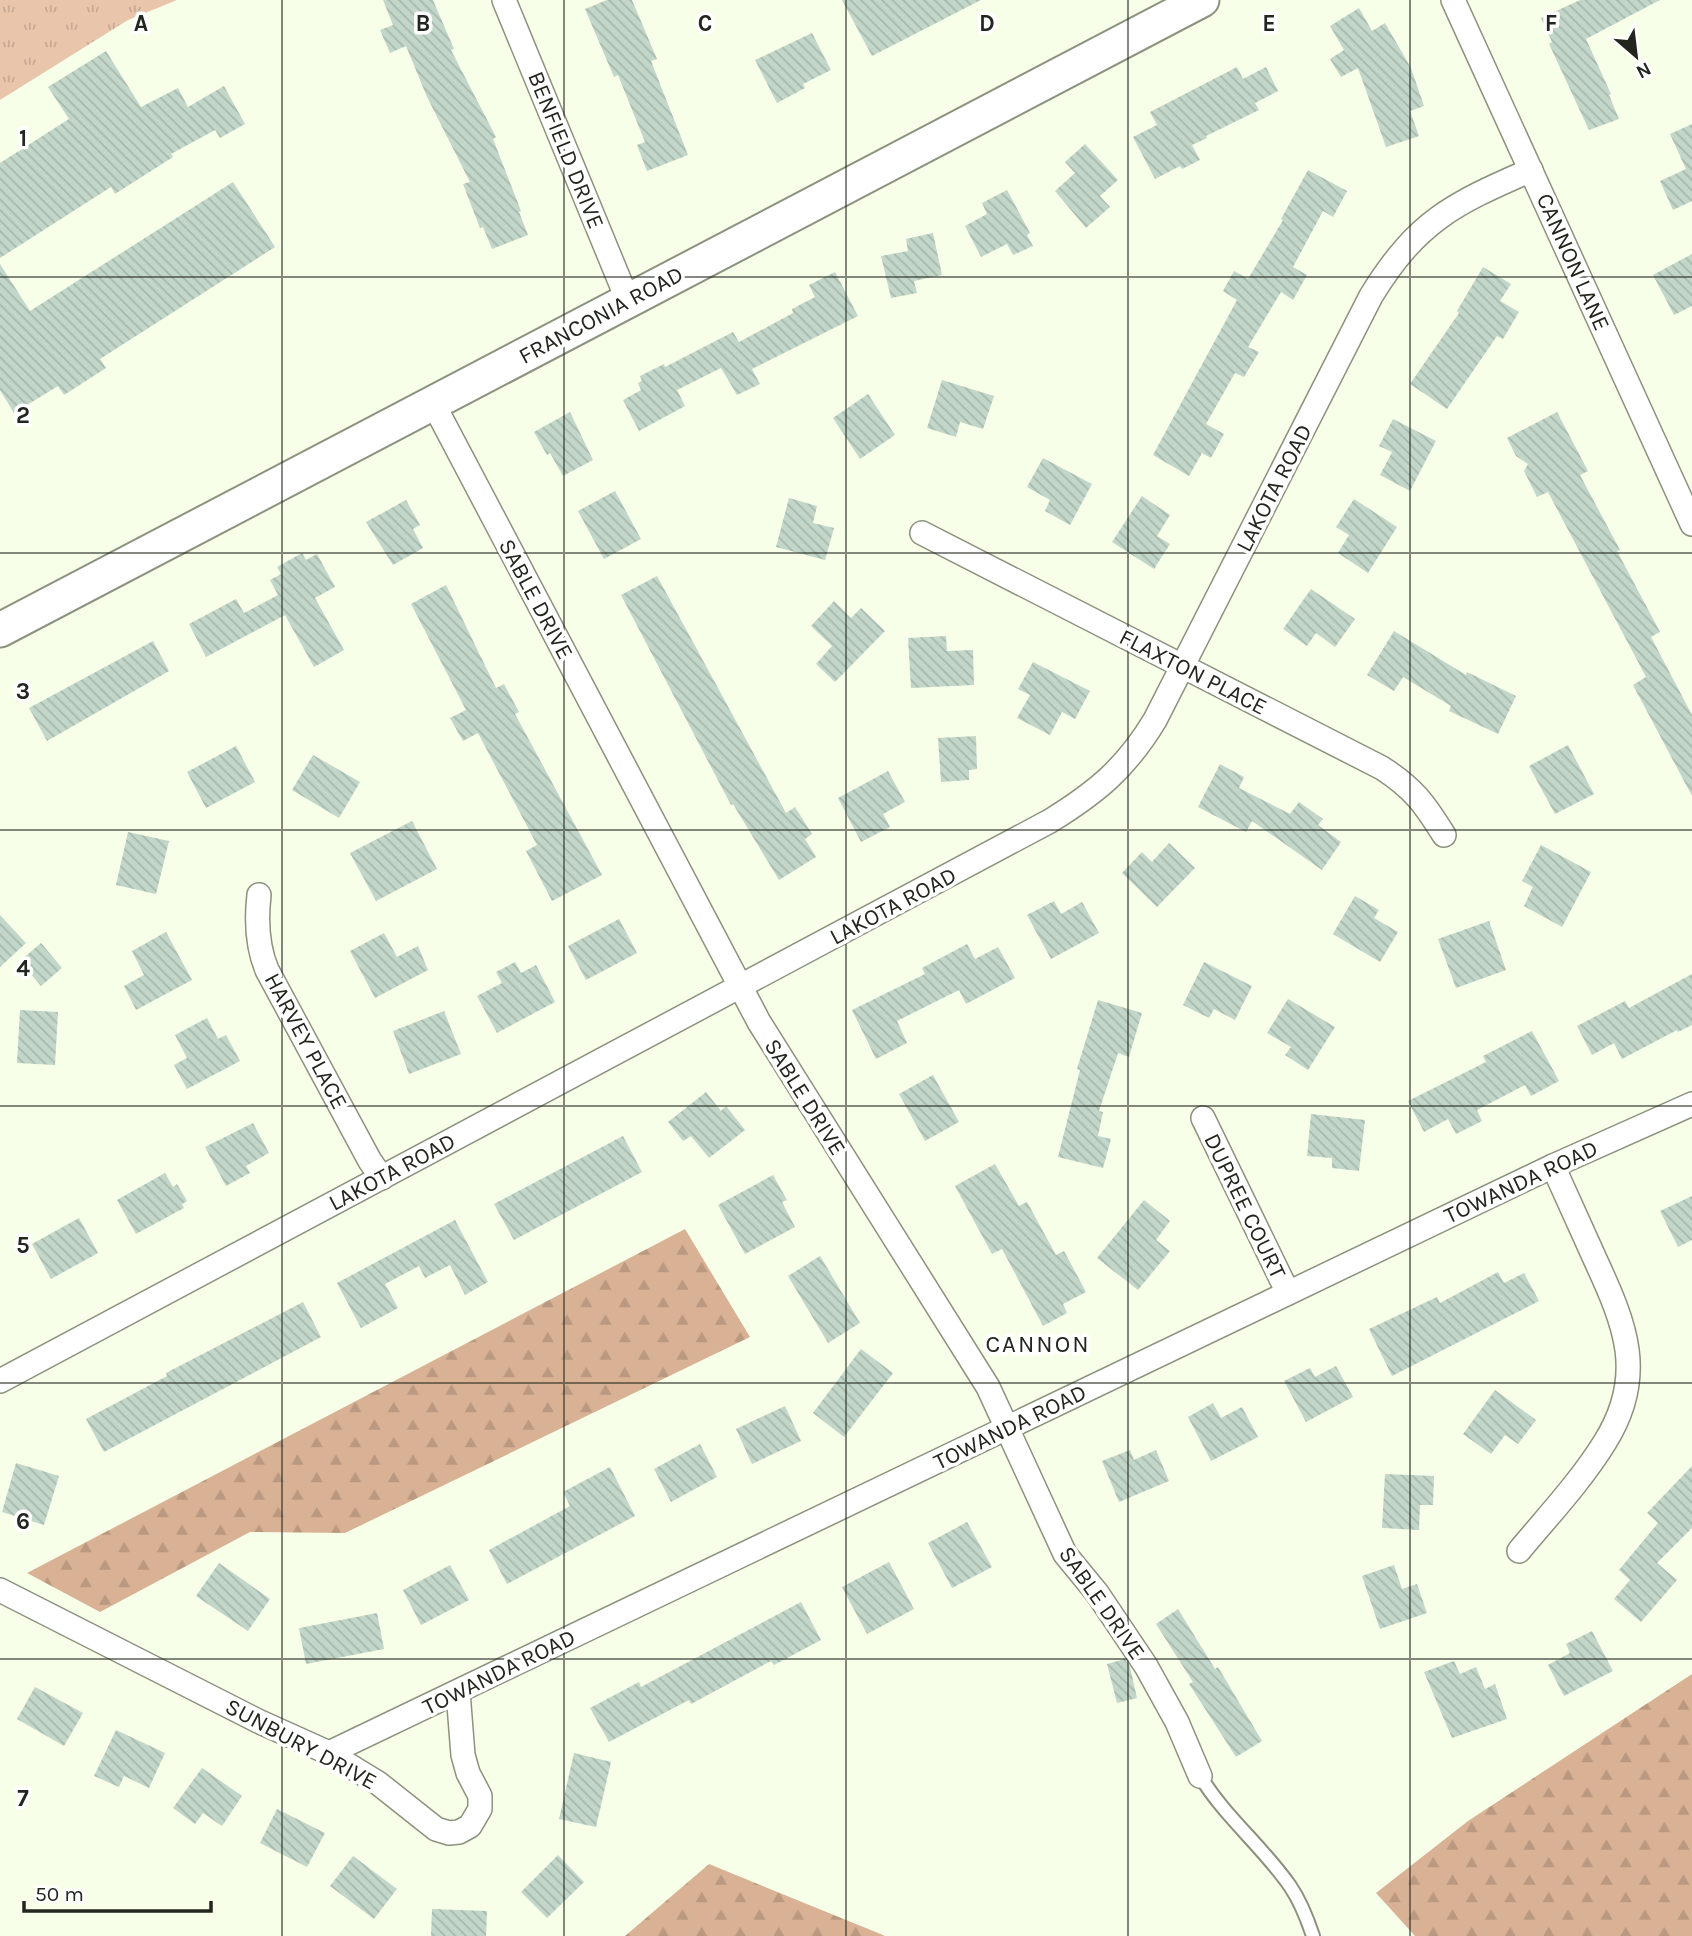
<svg xmlns="http://www.w3.org/2000/svg" width="1692" height="1936" font-family="Karla,sans-serif">
<style>
.forest{fill:url(#forest-firs)}
.park{fill:url(#park-tufts)}
.building{fill:url(#building-back-hatch)}
.lines{fill:none;stroke-linecap:round;stroke-linejoin:round}
.lane-casing{stroke:#8b927e;stroke-width:16}
.street-casing{stroke:#8b927e;stroke-width:26}
.secondary-casing{stroke:#8b927e;stroke-width:37}
.lane{stroke:#fff;stroke-width:12}
.street{stroke:#fff;stroke-width:23}
.secondary{stroke:#fff;stroke-width:33}
.grid{fill:none;stroke:#23261e;stroke-width:2;stroke-opacity:0.55}
.labels{text-anchor:middle;dominant-baseline:central;stroke-width:7;stroke-linejoin:round;paint-order:stroke}
.street-label{font-size:23px;fill:#23261e;stroke:#fff}
.neighbourhood-label{font-size:24px;letter-spacing:2px;fill:#23261e;stroke:#fff}
.grid-label{font-size:23px;text-anchor:middle;font-weight:bold;fill:#23261e;stroke:#fff;stroke-width:7;stroke-linejoin:round;paint-order:stroke}
</style>
<defs>
<pattern id="forest-firs" width="22" height="20" patternUnits="userSpaceOnUse" patternTransform="scale(1.75)"><rect width="22" height="20" fill="#d9b295"/><path d="M5 1l3.5 6h-7zM16 11l3.5 6h-7z" fill="#ba9980"/></pattern>
<pattern id="park-tufts" width="24" height="20" patternUnits="userSpaceOnUse" patternTransform="scale(1.75)"><rect width="24" height="20" fill="#e9c5ab"/><path d="M3 7l-1-3M5 7V3M7 7l1-3M15 17l-1-3M17 17v-4M19 17l1-3" fill="none" stroke="#c8a993"/></pattern>
<pattern id="building-back-hatch" width="6" height="6" patternUnits="userSpaceOnUse" patternTransform="scale(1.75)"><rect width="6" height="6" fill="#c2d7c9"/><path d="M-1 5l2 2M0 0l6 6M5-1l2 2" fill="none" stroke="#a6b8ac"/></pattern>
</defs>
<rect width="100%" height="100%" fill="#f7ffe9"/>
<g class="forest">
<polygon points="685,1229 750,1337 345,1533 250,1532 100,1612 27,1573"/>
<polygon points="1692,1674 1692,1936 1415,1936 1376,1893 1468,1821"/>
<polygon points="709,1864 883,1935 884,1936 625,1936"/>
</g>
<polygon class="park" points="0,0 177,0 128,20 0,100"/>
<g class="building">
<polygon points="383,0 433,0 454,49 451,50 496,137 493,139 521,211 519,212 528,235 492,249 483,227 480,228 463,184 470,182 427,97 406,46 390,53 380,30 393,25"/>
<polygon points="607,0 632,0 657,59 651,61 688,155 647,171 637,145 645,142 618,75 614,77 585,9"/>
<polygon points="842,0 981,0 872,56"/>
<polygon points="1580,0 1660,0 1586,39 1611,94 1609,95 1619,119 1589,130 1549,44 1552,42 1541,18"/>
<polygon points="1359,8 1372,31 1385,23 1411,68 1424,106 1410,111 1419,136 1386,147 1358,68 1341,77 1330,59 1344,50 1330,26"/>
<polygon points="812,33 831,70 803,84 805,88 777,103 755,60"/>
<polygon points="106,51 141,107 178,88 188,107 224,86 245,124 220,138 215,130 171,154 173,157 115,194 111,187 0,258 0,163 69,119 48,87"/>
<polygon points="1237,67 1243,79 1266,67 1278,91 1255,103 1259,110 1206,136 1207,138 1192,145 1200,160 1182,169 1180,166 1155,179 1133,137 1157,125 1150,112"/>
<polygon points="1692,124 1692,201 1673,210 1660,181 1686,169 1670,134"/>
<polygon points="1085,144 1118,180 1100,196 1110,207 1086,228 1055,191 1075,173 1065,162"/>
<polygon points="1308,170 1347,191 1333,217 1323,211 1293,267 1307,275 1293,300 1281,292 1248,347 1259,352 1244,377 1235,373 1206,424 1224,434 1211,458 1202,453 1189,476 1153,455 1237,300 1223,291 1234,271 1248,279 1283,220 1281,219"/>
<polygon points="233,182 275,247 100,359 106,368 64,395 58,386 14,413 0,390 0,264 30,311"/>
<polygon points="1007,190 1030,233 1027,235 1033,246 1013,255 1007,244 981,257 965,226 987,214 982,203"/>
<polygon points="933,233 942,275 914,281 917,293 891,298 881,256 908,251 906,239"/>
<polygon points="1692,254 1692,306 1674,315 1653,275"/>
<polygon points="1483,267 1511,284 1500,301 1519,312 1503,339 1497,336 1447,409 1410,384 1459,313 1457,311"/>
<polygon points="835,272 858,316 752,369 760,384 737,395 721,368 677,390 685,406 639,431 623,400 641,390 638,383 642,381 640,376 664,364 665,367 733,332 739,342 793,313 792,309 815,297 809,285"/>
<polygon points="942,380 994,396 983,429 960,422 956,437 927,428"/>
<polygon points="868,394 895,435 860,459 833,418"/>
<polygon points="570,412 593,460 563,476 550,453 547,455 534,432"/>
<polygon points="1557,412 1588,471 1580,475 1620,550 1617,551 1660,632 1651,637 1692,715 1692,796 1633,685 1646,677 1548,492 1537,497 1524,471 1528,464 1516,456 1507,438"/>
<polygon points="1393,419 1436,441 1410,491 1380,475 1392,452 1379,446"/>
<polygon points="1043,458 1092,484 1070,525 1045,511 1050,500 1027,487"/>
<polygon points="615,491 641,539 604,559 578,511"/>
<polygon points="1142,496 1170,515 1157,536 1170,544 1154,569 1112,542"/>
<polygon points="789,498 817,506 813,523 834,528 825,560 776,547"/>
<polygon points="1354,499 1397,527 1368,573 1338,553 1349,535 1336,527"/>
<polygon points="406,500 420,525 413,529 423,548 393,565 366,522"/>
<polygon points="302,553 306,560 317,554 335,587 315,598 344,650 314,667 285,615 206,657 189,624 236,599 244,613 278,595 270,580 281,574 277,567"/>
<polygon points="657,576 786,813 795,807 812,834 805,839 816,857 779,880 733,804 731,805 621,595"/>
<polygon points="446,585 496,688 504,684 519,712 515,714 602,875 552,901 526,851 537,845 478,733 463,741 450,718 466,710 411,604"/>
<polygon points="1311,589 1355,619 1335,647 1316,633 1307,646 1283,629"/>
<polygon points="834,601 851,618 861,608 885,631 835,682 816,664 832,646 811,626"/>
<polygon points="1394,631 1466,675 1467,672 1516,696 1498,734 1449,711 1451,706 1403,677 1394,691 1367,675"/>
<polygon points="946,636 947,651 973,650 974,685 911,688 908,638"/>
<polygon points="153,641 169,671 47,741 29,708"/>
<polygon points="1033,662 1090,691 1075,719 1062,712 1050,735 1017,718 1030,695 1018,689"/>
<polygon points="976,736 977,769 969,770 969,780 941,782 938,738"/>
<polygon points="1568,745 1594,794 1555,814 1529,766"/>
<polygon points="236,746 255,782 206,808 187,772"/>
<polygon points="313,755 360,782 339,818 292,790"/>
<polygon points="1220,764 1244,777 1239,788 1290,814 1299,802 1323,819 1318,825 1341,842 1322,870 1252,821 1246,832 1198,807"/>
<polygon points="888,771 905,802 883,814 890,827 861,842 838,798"/>
<polygon points="412,821 437,869 376,901 350,853"/>
<polygon points="128,832 169,841 156,894 116,885"/>
<polygon points="1169,843 1195,868 1157,907 1122,873 1142,852 1152,862"/>
<polygon points="1541,845 1591,872 1562,927 1524,906 1533,887 1522,881"/>
<polygon points="1355,896 1379,910 1374,918 1398,932 1380,962 1333,934"/>
<polygon points="1054,901 1061,914 1082,902 1099,933 1051,959 1027,915"/>
<polygon points="0,915 26,943 0,967"/>
<polygon points="619,919 637,953 586,980 568,946"/>
<polygon points="1489,921 1506,970 1456,988 1438,939"/>
<polygon points="166,932 192,980 136,1010 124,986 144,975 132,951"/>
<polygon points="384,933 397,957 418,946 428,970 375,998 350,951"/>
<polygon points="41,943 62,968 41,986 20,961"/>
<polygon points="967,944 975,959 998,947 1015,978 966,1004 959,990 897,1021 907,1043 876,1059 852,1010 925,974 922,968"/>
<polygon points="515,962 521,973 536,965 555,1002 497,1033 477,996 502,983 496,972"/>
<polygon points="1204,962 1252,986 1235,1020 1214,1009 1209,1018 1183,1005"/>
<polygon points="1692,974 1692,1025 1678,1032 1677,1030 1622,1059 1614,1043 1592,1055 1577,1026 1625,1001 1629,1008"/>
<polygon points="1288,999 1335,1027 1308,1070 1285,1055 1291,1047 1267,1033"/>
<polygon points="1098,1000 1142,1013 1129,1057 1118,1053 1099,1111 1103,1112 1098,1136 1111,1139 1103,1168 1058,1157 1080,1070 1077,1069"/>
<polygon points="20,1010 58,1012 55,1065 17,1063"/>
<polygon points="444,1011 461,1054 409,1074 393,1031"/>
<polygon points="207,1018 218,1039 226,1035 240,1061 187,1089 174,1065 187,1058 175,1035"/>
<polygon points="1532,1031 1559,1081 1531,1096 1525,1085 1477,1110 1482,1121 1456,1134 1448,1119 1424,1132 1408,1101 1486,1062 1483,1056"/>
<polygon points="933,1075 959,1122 925,1141 899,1094"/>
<polygon points="706,1092 721,1111 726,1106 745,1130 709,1158 691,1136 683,1141 668,1122"/>
<polygon points="1311,1114 1365,1120 1359,1171 1332,1168 1332,1158 1307,1156"/>
<polygon points="253,1123 269,1153 246,1166 250,1173 226,1186 205,1147"/>
<polygon points="623,1136 642,1172 514,1240 494,1204"/>
<polygon points="995,1164 1019,1206 1027,1202 1056,1255 1064,1251 1086,1292 1063,1304 1067,1313 1043,1326 1002,1249 992,1254 955,1186"/>
<polygon points="165,1173 173,1187 177,1184 187,1201 182,1204 184,1208 136,1234 117,1200"/>
<polygon points="773,1175 787,1200 782,1202 795,1227 745,1254 718,1205"/>
<polygon points="1692,1196 1692,1240 1678,1247 1660,1211"/>
<polygon points="1144,1200 1170,1221 1156,1240 1170,1251 1138,1290 1097,1258"/>
<polygon points="79,1218 98,1253 51,1279 32,1244"/>
<polygon points="455,1220 488,1282 465,1295 450,1265 425,1278 419,1266 385,1284 398,1308 361,1328 337,1283"/>
<polygon points="820,1256 860,1323 828,1343 788,1276"/>
<polygon points="1498,1272 1504,1283 1524,1273 1539,1301 1392,1376 1369,1329 1437,1297 1440,1303"/>
<polygon points="303,1302 321,1337 104,1452 86,1419 167,1376 166,1373"/>
<polygon points="861,1349 893,1373 844,1437 813,1413"/>
<polygon points="1336,1366 1353,1397 1306,1422 1284,1381 1310,1368 1315,1377"/>
<polygon points="1495,1390 1536,1420 1518,1444 1505,1435 1491,1454 1463,1434"/>
<polygon points="1213,1403 1221,1418 1242,1407 1258,1437 1211,1461 1188,1417"/>
<polygon points="785,1406 801,1441 752,1464 736,1429"/>
<polygon points="700,1444 717,1477 671,1502 654,1469"/>
<polygon points="1130,1450 1134,1460 1156,1450 1169,1481 1119,1502 1102,1461"/>
<polygon points="16,1463 59,1476 44,1525 2,1512"/>
<polygon points="1692,1466 1692,1528 1657,1563 1677,1580 1641,1622 1614,1599 1630,1580 1619,1570 1658,1523 1647,1513"/>
<polygon points="610,1467 635,1516 507,1584 489,1550 570,1506 563,1492"/>
<polygon points="1385,1474 1434,1476 1433,1505 1420,1505 1419,1530 1382,1528"/>
<polygon points="967,1522 992,1567 952,1588 928,1543"/>
<polygon points="889,1562 914,1609 867,1634 842,1587"/>
<polygon points="219,1563 270,1599 248,1631 196,1596"/>
<polygon points="450,1565 469,1600 421,1625 403,1590"/>
<polygon points="1394,1565 1402,1589 1417,1584 1427,1613 1380,1629 1362,1576"/>
<polygon points="801,1602 821,1640 774,1665 771,1661 691,1704 689,1700 609,1742 590,1708 639,1682 641,1687"/>
<polygon points="1178,1609 1215,1669 1218,1667 1262,1741 1236,1757 1189,1684 1193,1682 1156,1624"/>
<polygon points="377,1613 384,1649 306,1664 299,1628"/>
<polygon points="1592,1631 1613,1671 1564,1696 1548,1665 1570,1653 1566,1644"/>
<polygon points="1125,1659 1130,1667 1137,1698 1117,1703 1107,1664"/>
<polygon points="1454,1661 1460,1674 1476,1667 1485,1689 1495,1684 1507,1719 1452,1738 1424,1672"/>
<polygon points="35,1687 83,1713 64,1746 17,1719"/>
<polygon points="116,1730 165,1753 149,1788 124,1776 119,1787 94,1776"/>
<polygon points="574,1753 611,1762 596,1827 559,1819"/>
<polygon points="202,1768 242,1796 222,1826 203,1813 195,1824 173,1808"/>
<polygon points="277,1809 325,1833 307,1867 260,1843"/>
<polygon points="558,1855 584,1882 547,1918 521,1892"/>
<polygon points="353,1856 397,1889 374,1919 330,1886"/>
<polygon points="432,1909 487,1911 486,1936 431,1936"/>
</g>
<g class="lines">
<g class="lane-casing">
<path id="lane" d="M1200 1776C1225 1817 1263 1847 1290 1886 1301 1902 1307 1918 1313 1936"/>
</g>
<g class="street-casing">
<g id="street">
<polyline points="504,0 628,301"/>
<polyline points="1453,0 1692,524"/>
<polyline points="433,403 759,1022 988,1387 1065,1554 1097,1593 1146,1666 1177,1722 1200,1776"/>
<path d="M922 533 1382 768C1414 789 1424 803 1444 835"/>
<path d="M259 895C256 921 257 946 267 970L370 1161 382 1178"/>
<polyline points="1203,1118 1288,1293"/>
<path d="M0 1381 1050 821C1097 792 1126 768 1155 720L1371 296C1417 221 1453 204 1531 170"/>
<path d="M1519 1551C1548 1516 1581 1481 1605 1442 1647 1375 1625 1324 1595 1259 1581 1228 1567 1197 1553 1166"/>
<polyline points="0,1590 258,1721 329,1753 378,1783 436,1829 449,1833 459,1832 470,1826 480,1809 480,1796 468,1773 463,1755 458,1692"/>
<polyline points="329,1753 1553,1166 1692,1104"/>
</g>
</g>
<g class="secondary-casing">
<polyline id="secondary" points="0,630 1202,0"/>
</g>
<use href="#lane" class="lane"/>
<use href="#street" class="street"/>
<use href="#secondary" class="secondary"/>
</g>
<path class="grid" d="M282 0V1936M564 0V1936M846 0V1936M1128 0V1936M1410 0V1936M0 277H1692M0 553H1692M0 830H1692M0 1106H1692M0 1383H1692M0 1659H1692"/>
<g class="labels">
<g class="street-label">
<text transform="translate(566 150) rotate(68)">BENFIELD DRIVE</text>
<text transform="translate(1573 262) rotate(66)">CANNON LANE</text>
<text transform="translate(601 315) rotate(-28)">FRANCONIA ROAD</text>
<text transform="translate(1274 488) rotate(-63)">LAKOTA ROAD</text>
<text transform="translate(536 599) rotate(62)">SABLE DRIVE</text>
<text transform="translate(1193 672) rotate(27)">FLAXTON PLACE</text>
<text transform="translate(893 906) rotate(-28)">LAKOTA ROAD</text>
<text transform="translate(306 1041) rotate(62)">HARVEY PLACE</text>
<text transform="translate(805 1097) rotate(58)">SABLE DRIVE</text>
<text transform="translate(392 1172) rotate(-28)">LAKOTA ROAD</text>
<text transform="translate(1521 1182) rotate(-25)">TOWANDA ROAD</text>
<text transform="translate(1245 1206) rotate(64)">DUPREE COURT</text>
<text transform="translate(1010 1427) rotate(-26)">TOWANDA ROAD</text>
<text transform="translate(1102 1603) rotate(55)">SABLE DRIVE</text>
<text transform="translate(499 1672) rotate(-26)">TOWANDA ROAD</text>
<text transform="translate(301 1744) rotate(28)">SUNBURY DRIVE</text>
</g>
<g class="neighbourhood-label">
<text x="1038" y="1344">CANNON</text>
</g>
</g>
<g class="grid-label">
<text x="141" y="31">A</text>
<text x="423" y="31">B</text>
<text x="705" y="31">C</text>
<text x="987" y="31">D</text>
<text x="1269" y="31">E</text>
<text x="1551" y="31">F</text>
<text x="23" y="146">1</text>
<text x="23" y="423">2</text>
<text x="23" y="699">3</text>
<text x="23" y="976">4</text>
<text x="23" y="1253">5</text>
<text x="23" y="1529">6</text>
<text x="23" y="1806">7</text>
</g>
<g transform="translate(1636 56) rotate(152)" stroke="#ffffff" stroke-width="5" paint-order="stroke">
<path d="M0-5L12 26L0 18L-12 26Z" fill="#23261e"/>
<text y="-10" font-size="19" font-weight="bold" text-anchor="middle" fill="#23261e">N</text>
</g>
<path d="M24 1901v10h187v-10" fill="none" stroke="#23261e" stroke-width="3.5"/>
<text x="35" y="1901" font-size="21" fill="#23261e" stroke="#ffffff" stroke-width="5" paint-order="stroke">50 m</text>
</svg>
